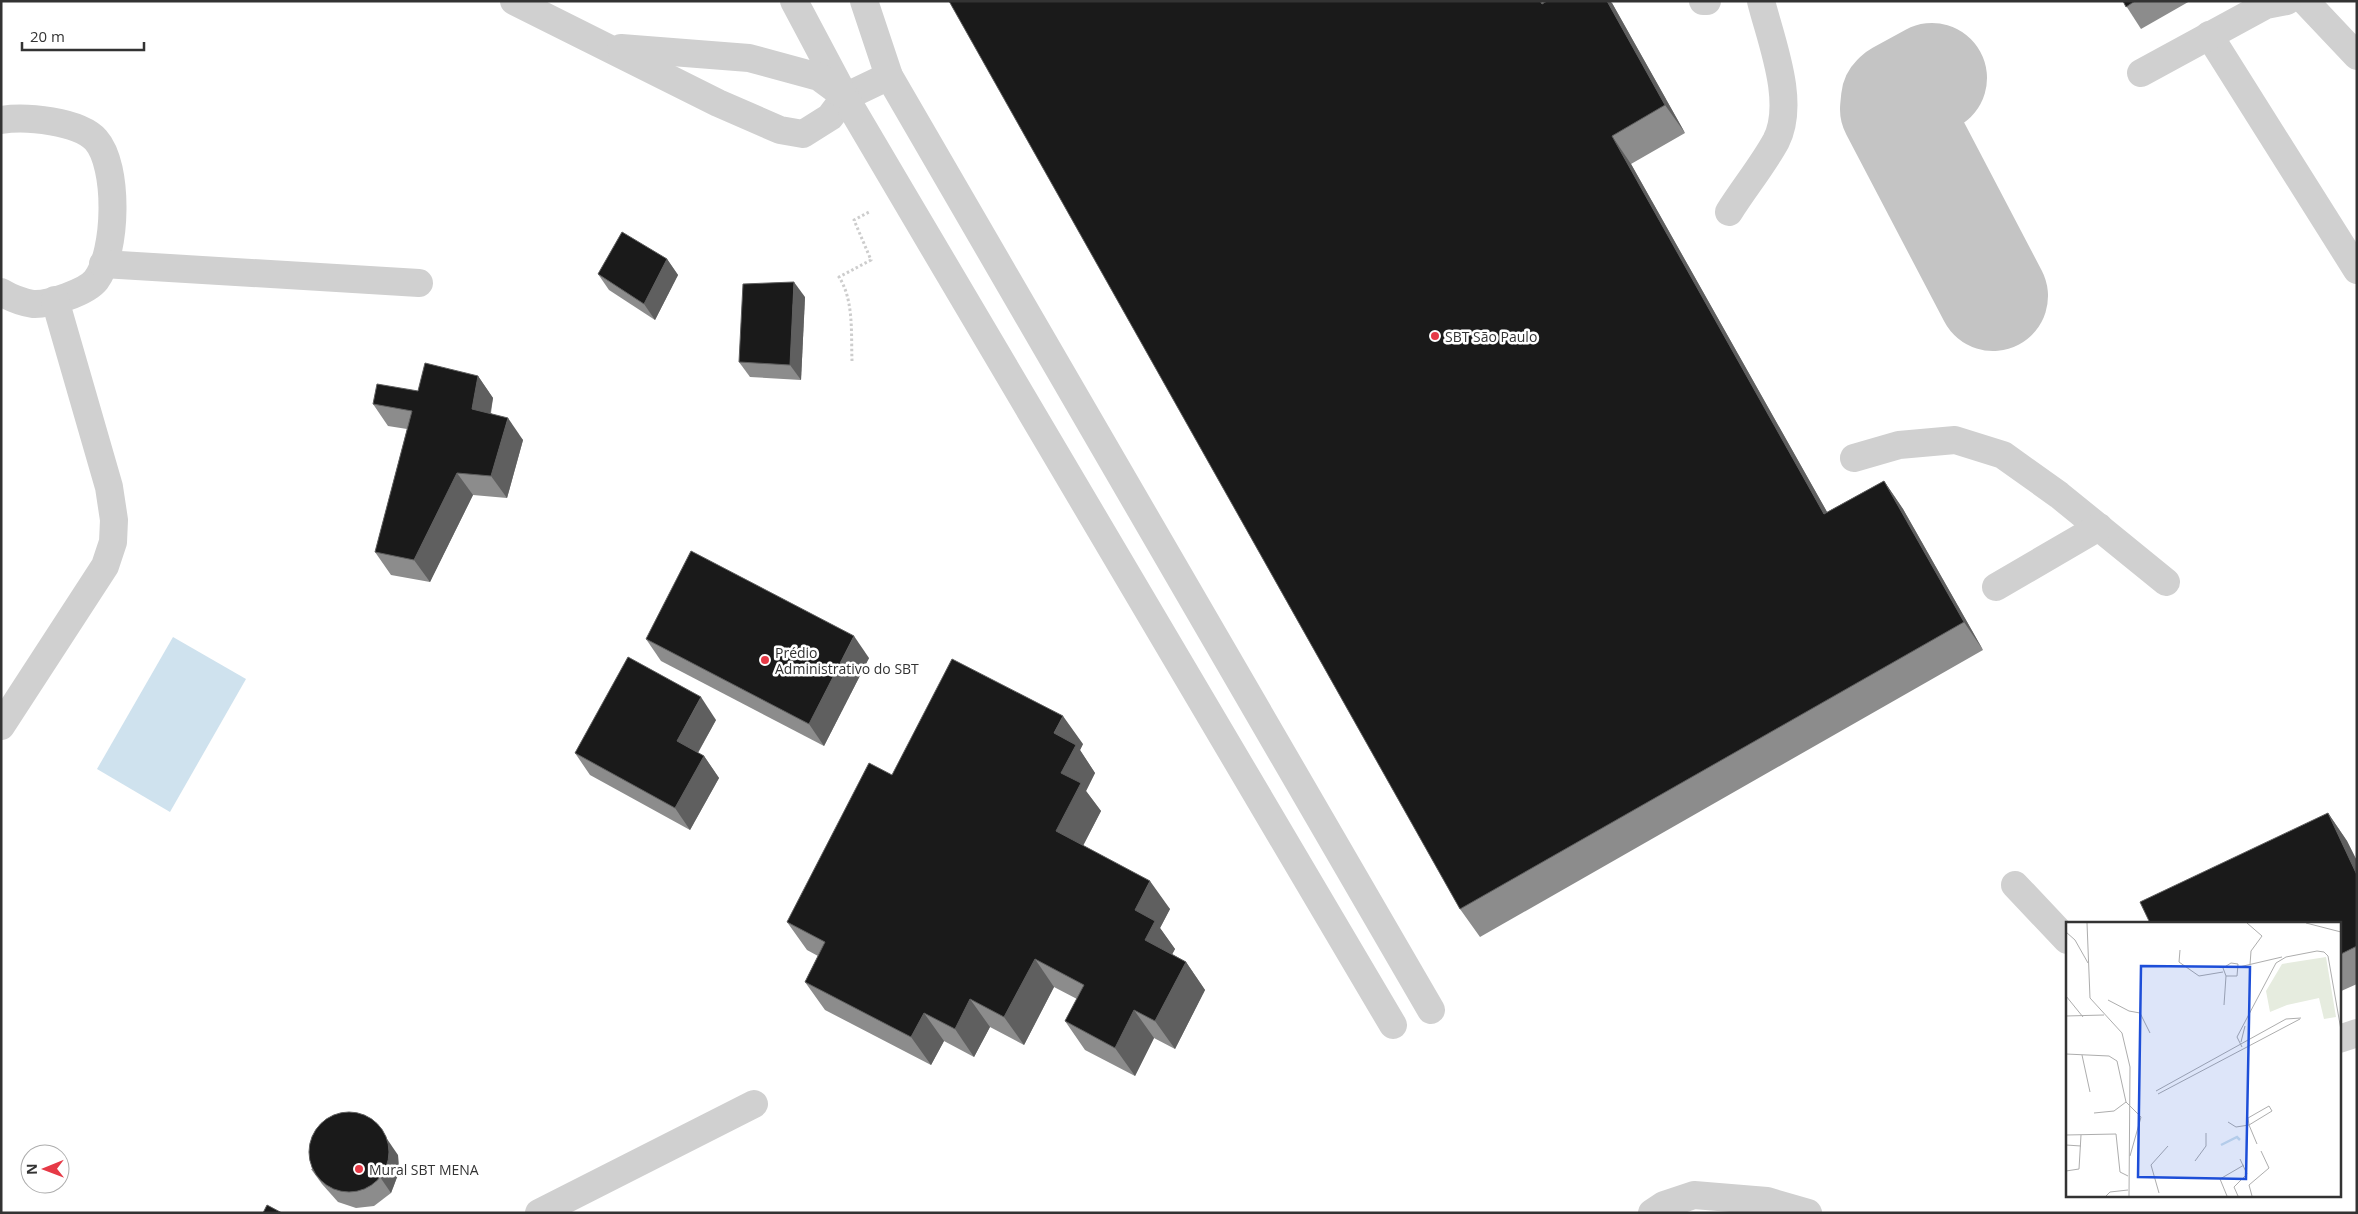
<svg xmlns="http://www.w3.org/2000/svg" width="2358" height="1214" font-family="'Open Sans',sans-serif">
<style>
.water{fill:#cfe2ee}
.lines{fill:none;stroke-linecap:round;stroke-linejoin:round}
.taxiway{stroke:#c4c4c4;stroke-width:110}
.path{stroke:#cdcdcd;stroke-width:3;stroke-dasharray:2.5 2.5;stroke-linecap:butt}
.minor{stroke:#d0d0d0;stroke-width:28}
.wall{fill:#8c8c8c}
.shaded-wall{fill:#5f5f5f}
.building{fill:#1a1a1a;stroke:#5f5f5f}
.poi-dot{fill:#e63946;stroke:#fff;stroke-width:2}
.labels{text-anchor:middle;dominant-baseline:central;stroke-width:5;stroke-linejoin:round;paint-order:stroke}
.poi-label{font-size:14px;fill:#333;stroke:#fff;text-anchor:start}
.inset-river{fill:none;stroke:#cfe2ee;stroke-width:2.5}
.inset-road{fill:none;stroke:#adadad;stroke-width:1}
.view{fill:#1d4ed8;fill-opacity:0.15;stroke:#1d4ed8;stroke-width:2.5}
.inset-edge{fill:none;stroke:#333;stroke-width:2.5}
</style>
<rect width="100%" height="100%" fill="#fff"/>
<polygon class="water" points="173,637 246,679 170,812 97,769"/>
<g class="lines">
<polyline class="taxiway" points="1932,78 1899,96 1896,99 1895,109 1993,296"/>
<path class="path" d="M852 361C851 334 854 300 839 277L871 260 854 220 871 211"/>
<g class="minor">
<polyline points="514,1 718,103 780,130 803,134 830,117 845,97 889,76"/>
<polyline points="794,1 845,97 901,192 1393,1025"/>
<polyline points="864,1 889,76 1431,1010"/>
<polyline points="1703,1 1707,1"/>
<polyline points="2305,1 2357,56"/>
<polyline points="2209,35 2357,270"/>
<polyline points="621,48 749,58 819,77 842,94"/>
<polyline points="2141,73 2266,5 2287,1"/>
<path d="M1 120C26 116 79 121 96 140 119 166 117 252 96 280 87 292 48 305 33 304 21 302 11 298 1 292"/>
<path d="M1729 212C1744 188 1763 165 1776 141 1796 102 1771 41 1761 1"/>
<polyline points="103,264 419,283"/>
<polyline points="1854,458 1899,445 1955,440 2003,455 2059,495 2166,582"/>
<polyline points="1996,587 2099,527"/>
<polyline points="1,726 105,566 113,542 114,520 109,487 55,300"/>
<polyline points="2015,885 2067,940"/>
<polyline points="2339,1039 2357,1033"/>
<polyline points="539,1213 754,1104"/>
<polyline points="1652,1213 1664,1205 1694,1195 1767,1201 1808,1213"/>
</g>
</g>
<g class="wall">
<polygon points="949,1 1544,1 1545,3 1612,3 1685,133 1631,164 1827,512 1884,481 1903,509 1983,650 1480,937 1460,909"/>
<polygon points="2123,1 2190,1 2141,29"/>
<polygon points="667,259 678,275 655,320 609,290 598,274"/>
<polygon points="805,297 801,380 750,377 739,362"/>
<polygon points="478,376 493,398 491,413 523,440 507,498 473,495 430,582 391,575 375,552 407,429 388,426 373,404"/>
<polygon points="646,639 869,658 824,746 661,661"/>
<polygon points="716,720 698,753 704,756 719,778 690,830 590,775 575,753"/>
<polygon points="1083,744 1080,750 1095,773 1086,791 1101,811 1083,846 1170,909 1160,928 1175,949 1172,954 1186,962 1205,990 1175,1049 1154,1038 1135,1076 1085,1050 1065,1021 1077,999 1054,987 1024,1045 990,1027 974,1057 944,1041 931,1065 825,1010 805,982 818,956 807,950 787,922 892,775"/>
<polygon points="2328,813 2347,841 2357,861 2357,984 2339,992 2339,923"/>
<polygon points="398,1155 399,1172 391,1193 374,1206 356,1208 338,1202 322,1184 311,1169"/>
</g>
<g class="shaded-wall">
<polygon points="1607,1 1610,1 1612,3 1685,133 1665,105"/>
<polygon points="1612,136 1631,164 1844,542 1824,514"/>
<polygon points="667,259 678,275 655,320 644,304"/>
<polygon points="794,282 805,297 801,380 790,365"/>
<polygon points="478,376 493,398 487,431 472,409"/>
<polygon points="508,418 523,440 507,498 491,476"/>
<polygon points="457,473 473,495 430,582 414,560"/>
<polygon points="1884,481 1903,509 1983,650 1964,622"/>
<polygon points="854,636 869,658 824,746 809,724"/>
<polygon points="701,697 716,720 692,763 677,741"/>
<polygon points="1063,716 1083,744 1080,750 1095,773 1086,791 1101,811 1076,859 1056,831 1061,773 1054,733"/>
<polygon points="704,756 719,778 690,830 675,808"/>
<polygon points="2328,813 2347,841 2357,861 2357,875"/>
<polygon points="1150,881 1170,909 1160,928 1175,949 1165,968 1145,940 1135,910"/>
<polygon points="1035,959 1054,987 1024,1045 1004,1017"/>
<polygon points="1186,962 1205,990 1175,1049 1155,1021"/>
<polygon points="970,999 990,1027 974,1057 955,1029"/>
<polygon points="1134,1010 1154,1038 1135,1076 1115,1048"/>
<polygon points="924,1013 944,1041 931,1065 911,1037"/>
<polygon points="385,1136 398,1155 399,1172 391,1193 380,1177"/>
</g>
<g class="building">
<polygon points="949,1 1540,1 1542,4 1547,1 1607,1 1665,105 1612,136 1824,514 1884,481 1964,622 1460,909"/>
<polygon points="2123,1 2135,1 2126,7"/>
<polygon points="622,232 667,259 644,304 598,274"/>
<polygon points="794,282 790,365 739,362 743,284"/>
<polygon points="425,363 478,376 472,409 508,418 491,476 457,473 414,560 375,552 412,411 373,404 377,384 418,391"/>
<polygon points="691,551 854,636 809,724 646,639"/>
<polygon points="628,657 701,697 677,741 704,756 675,808 575,753"/>
<polygon points="952,659 1063,716 1054,733 1076,745 1061,773 1081,783 1056,831 1150,881 1135,910 1155,921 1145,940 1186,962 1155,1021 1134,1010 1115,1048 1065,1021 1084,985 1035,959 1004,1017 970,999 955,1029 924,1013 911,1037 805,982 825,942 787,922 869,763 892,775"/>
<polygon points="2328,813 2357,875 2357,946 2339,955 2339,923 2150,923 2140,902"/>
<circle cx="349" cy="1152" r="40"/>
<polygon points="267,1205 282,1213 263,1213"/>
</g>
<g class="poi-dot">
<circle cx="1435" cy="336" r="5"/>
<circle cx="765" cy="660" r="5"/>
<circle cx="359" cy="1169" r="5"/>
</g>
<g class="labels">
<g class="poi-label">
<text x="1445" y="336">SBT São Paulo</text>
<text x="775" y="652">Prédio<tspan x="775" dy="16">Administrativo do SBT</tspan></text>
<text x="369" y="1169">Mural SBT MENA</text>
</g>
</g>
<g transform="translate(2066 922)">
<rect width="275" height="275" fill="#fff"/>
<path d="M260 35 270 95 258 97 253 76 221 83 204 90 200 69 216 42Z" fill="#e6ecdf"/>
<path class="inset-river" d="M155 223 171 215 174 218"/>
<path class="inset-road" d="M21 1 24 76 56 111 64 145 63 274M181 1 196 14 185 29 184 43M240 1 275 10M0 10 9 18 22 41M114 28 113 40 133 54 157 50M173 45 216 35M0 74 17 95M42 78 63 89 74 91 84 111M158 83 160 54 157 46 165 41 172 42 171 54H160M0 94 38 93M175 120 179 104M176 125 171 115 210 41 220 35 251 29 258 30 262 34 275 108M0 132 43 134 51 139 60 180 75 195 64 234M16 133 24 170M90 169 220 97 235 96M92 172 234 97M28 191 48 189 60 180M162 200 170 205 183 203 206 189 203 184 182 196 183 203 191 222M0 213 50 212 54 250 62 254M0 223 15 224M129 239 140 224V211M0 249 13 247 15 213M93 271 85 243 102 224M40 274 44 270 62 268M161 274 154 257 178 243M172 274 168 265 181 252 174 237M186 274 183 263 203 246 195 229"/>
<path class="view" d="M75 44 184 45 180 257 72 255Z"/>
<rect width="275" height="275" class="inset-edge"/>
</g>
<rect width="2358" height="1214" fill="none" stroke="#333333" stroke-width="5"/>
<g transform="translate(45 1169) rotate(269)"><circle r="24" fill="#ffffff" stroke="#adadad"/>
<path d="M0-4L9 19L0 12L-9 19Z" fill="#e63946"/>
<text y="-8" font-size="14" font-weight="bold" text-anchor="middle" fill="#333333">N</text>
</g>
<path d="M22 42v8h122v-8" fill="none" stroke="#333333" stroke-width="2.5"/>
<text x="30" y="42" font-size="15" fill="#333333" stroke="#ffffff" stroke-width="4" paint-order="stroke">20 m</text>
</svg>
